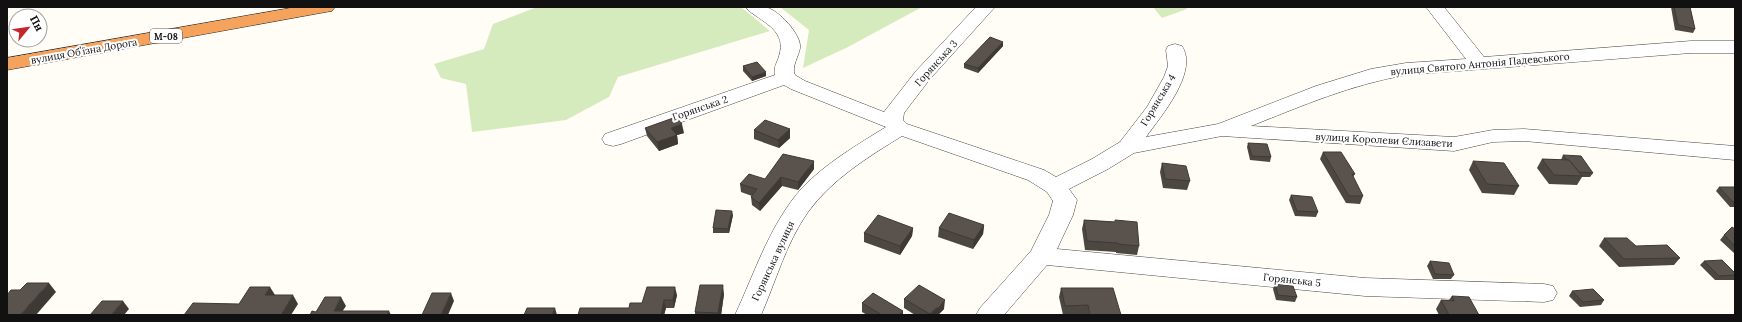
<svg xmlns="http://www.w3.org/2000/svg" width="1742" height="322" font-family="Lora,serif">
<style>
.green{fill:#d5ebbd}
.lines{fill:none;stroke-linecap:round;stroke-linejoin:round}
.minor-casing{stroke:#444;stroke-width:1}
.highway-casing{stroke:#222;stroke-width:1}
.minor{fill:#fff;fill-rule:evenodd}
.highway{fill:#f5a25d;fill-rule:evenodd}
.wall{fill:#4d4742}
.shaded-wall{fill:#3f3936}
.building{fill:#5a524d;stroke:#3f3936}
.labels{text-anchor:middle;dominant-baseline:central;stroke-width:4;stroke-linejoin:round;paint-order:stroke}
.shield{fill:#fff;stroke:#585858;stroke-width:1}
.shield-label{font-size:9px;font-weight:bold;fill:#111}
.street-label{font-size:10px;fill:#111;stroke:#fff}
</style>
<rect width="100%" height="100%" fill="#fffdf5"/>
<g class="green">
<polygon points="537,7 741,7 770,31 618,77 609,97 566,120 472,132 466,84 441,78 434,64 484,49 493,24"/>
<polygon points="780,7 922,7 848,47 803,68 809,30"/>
<polygon points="1153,7 1186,7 1187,9 1162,18"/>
</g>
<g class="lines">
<g class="minor-casing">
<path id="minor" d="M746 7C752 7 759 6 765 7 778 9 802 35 800 48 799 56 791 67 795 75L805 81 884 112 916 71 976 7H995L930 79 904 113 903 120 907 124 1044 170 1056 177 1092 159 1120 142 1147 107 1164 77 1168 66 1166 50 1168 46 1175 44 1182 46C1199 72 1161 116 1146 137L1218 124 1316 86 1371 69 1406 63 1466 59 1426 7H1444L1484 57 1691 41H1735V53H1691L1406 75C1350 85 1304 105 1251 126L1454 137 1493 130 1524 129 1735 146V160L1524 141 1493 142 1454 151 1222 136 1134 153 1108 169 1069 189 1077 200 1073 215 1057 249 1365 278 1544 284 1553 286 1557 293 1553 300 1544 302 1365 296 1047 265 1004 315H976L980 308 1031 251 1049 215 1053 201 1047 192 1028 180 902 136C868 157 832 179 808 212 786 243 776 281 761 315H735C755 272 770 224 802 188 826 163 857 145 886 127L791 89 784 85 621 144 613 146 605 144 602 139 605 134 775 75C773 68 777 63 779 56 787 32 765 23 749 11Z"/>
</g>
<g class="highway-casing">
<polygon id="highway" points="296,7 335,7 332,11 326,12 7,70 7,58"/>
</g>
<use href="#minor" class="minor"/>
<use href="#highway" class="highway"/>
</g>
<g class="wall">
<polygon points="1671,7 1690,7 1695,29 1693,33 1675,30"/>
<polygon points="1003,42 1003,46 978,73 964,68 964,64"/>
<polygon points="743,66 766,76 752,81 743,71"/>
<polygon points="645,128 684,133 677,135 678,144 659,151 647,136"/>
<polygon points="790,129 790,138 779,148 754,139 754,130"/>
<polygon points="1248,143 1271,157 1270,162 1250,160 1247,147"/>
<polygon points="1323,152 1355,174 1353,177 1363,196 1360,204 1346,203 1320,159"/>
<polygon points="1563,155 1593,173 1590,177 1582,177 1577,185 1549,184 1537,168 1542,159 1561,160"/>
<polygon points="1473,161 1519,186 1514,195 1482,193 1469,170"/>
<polygon points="1162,163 1190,181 1187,190 1163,188 1160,172"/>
<polygon points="814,169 798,190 782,186 760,211 752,205 751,197 752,196 741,192 740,184"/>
<polygon points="1719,187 1735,187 1735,207 1730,207 1716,191"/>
<polygon points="1291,195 1318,212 1316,217 1295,216 1289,200"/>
<polygon points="733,215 729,233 713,233 713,228"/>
<polygon points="1084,220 1115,222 1115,220 1139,246 1137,255 1116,253 1116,252 1085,250 1082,229"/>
<polygon points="984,225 983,234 973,249 938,237 939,228"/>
<polygon points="913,228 912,236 900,255 864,242 864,233"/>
<polygon points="1735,229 1735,254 1720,240 1724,235"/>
<polygon points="1604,238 1636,246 1680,258 1674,265 1619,267 1599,246"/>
<polygon points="1430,261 1454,275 1451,279 1433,279 1427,266"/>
<polygon points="1704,261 1735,273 1735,278 1734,280 1715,280 1700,265"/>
<polygon points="1275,284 1297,297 1295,302 1276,300 1273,289"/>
<polygon points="1061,288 1121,315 1063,315 1059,297"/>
<polygon points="1572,291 1604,300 1601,305 1580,307 1569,296"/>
<polygon points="724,294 721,315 695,315 695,312"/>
<polygon points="677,295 674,308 666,308 664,315 578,315 629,308 642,303"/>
<polygon points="1452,296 1479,315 1439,315 1436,309 1441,300 1449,300"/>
<polygon points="904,299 944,309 938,315 915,315 904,308"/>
<polygon points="862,303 903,315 867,315 862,312"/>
</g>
<g class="shaded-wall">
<polygon points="1003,42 1003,46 978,73 978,68"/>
<polygon points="766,72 766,76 752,81 752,77"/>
<polygon points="682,124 684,133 677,135 678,144 659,151 657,142 671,128"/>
<polygon points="790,129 790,138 779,148 778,140"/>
<polygon points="814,161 814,169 798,190 798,182"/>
<polygon points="781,177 782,186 760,211 759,203"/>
<polygon points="732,211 733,215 729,233 728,229"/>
<polygon points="984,225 983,234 973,249 974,240"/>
<polygon points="913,228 912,236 900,255 900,246"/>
<polygon points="49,283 56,292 36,315 20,315"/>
<polygon points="723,285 724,294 721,315 719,315 718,313"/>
<polygon points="270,287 275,295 265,295"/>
<polygon points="675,287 677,295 674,308 673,300"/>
<polygon points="451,293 454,301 448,315 441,315"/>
<polygon points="293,295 298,304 291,315 281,315"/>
<polygon points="341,297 346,306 340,315 334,311"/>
<polygon points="664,300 666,308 664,315 661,315"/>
<polygon points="945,300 944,309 938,315 930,315"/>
<polygon points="123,301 129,309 124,315 111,315"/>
<polygon points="555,308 557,315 552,315"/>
<polygon points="389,311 391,315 387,315"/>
<polygon points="903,311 903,315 898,315"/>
</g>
<g class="building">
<polygon points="1674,7 1690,7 1695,29 1678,25"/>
<polygon points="990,37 1003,42 978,68 964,64"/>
<polygon points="757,62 766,72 752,77 743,66"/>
<polygon points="676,117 682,124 671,128 677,135 657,142 645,128"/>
<polygon points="765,120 790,129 778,140 754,130"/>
<polygon points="1248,143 1267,144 1271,157 1252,156"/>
<polygon points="1323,152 1341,152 1355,174 1352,174 1363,196 1349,196"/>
<polygon points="783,154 814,161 798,182 781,177 759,203 751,197 757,189 740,184 749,174 765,179"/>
<polygon points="1563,155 1581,156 1593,173 1579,172 1569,160 1567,160"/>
<polygon points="1542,159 1569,160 1582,176 1554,175"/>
<polygon points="1473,161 1504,163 1519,186 1487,184"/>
<polygon points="1162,163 1186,166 1190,181 1165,179"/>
<polygon points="1719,187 1735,187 1735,202 1733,202"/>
<polygon points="1291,195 1312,197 1318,212 1297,211"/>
<polygon points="716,210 732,211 728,229 713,228"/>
<polygon points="949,213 984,225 974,240 939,228"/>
<polygon points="878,215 913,228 900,246 864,233"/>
<polygon points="1084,220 1115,222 1115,220 1137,222 1139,246 1118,244 1118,243 1087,241"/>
<polygon points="1732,227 1735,229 1735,246 1724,235"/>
<polygon points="1604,238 1627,238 1636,246 1667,245 1680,258 1624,259"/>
<polygon points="1722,260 1735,273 1735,275 1719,276 1704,261"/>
<polygon points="1430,261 1449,263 1454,275 1435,274"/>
<polygon points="27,283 49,283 20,315 7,315 7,295 11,290 20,290"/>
<polygon points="1275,284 1293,286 1297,297 1278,295"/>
<polygon points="700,285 723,285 718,313 695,312"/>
<polygon points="919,285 945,300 930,314 904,299"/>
<polygon points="250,287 270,287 265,295 293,295 281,315 184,315 193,303 239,304"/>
<polygon points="647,287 675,287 673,300 664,300 661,315 578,315 580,308 629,308 630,303 642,303"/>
<polygon points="1061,288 1113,288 1121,315 1090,315 1088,305 1065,306"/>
<polygon points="1593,289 1604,300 1583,302 1572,291"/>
<polygon points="432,293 451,293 441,315 422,315"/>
<polygon points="873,293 903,311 898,315 882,315 862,303"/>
<polygon points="1452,296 1469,297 1479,315 1449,315 1441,300 1454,301"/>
<polygon points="325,297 341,297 334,311 389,311 387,315 310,315 312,311 316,312"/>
<polygon points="102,301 123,301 111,315 90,315"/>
<polygon points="527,308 555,308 552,315 524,315"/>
</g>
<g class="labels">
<rect class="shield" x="150" y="29" width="32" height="14" rx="3"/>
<g class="shield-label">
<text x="166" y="36">М-08</text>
</g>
<g class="street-label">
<text transform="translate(84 51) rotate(-10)">вулиця Обʼїзна Дорога</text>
<text transform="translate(936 63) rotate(-48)">Горянська 3</text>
<text transform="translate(1480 64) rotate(-5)">вулиця Святого Антонія Падевського</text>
<text transform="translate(1158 100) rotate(-59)">Горянська 4</text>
<text transform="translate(700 108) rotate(-19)">Горянська 2</text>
<text transform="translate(1384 140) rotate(3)">вулиця Королеви Єлизавети</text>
<text transform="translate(773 261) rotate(-65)">Горянська вулиця</text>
<text transform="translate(1292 280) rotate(6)">Горянська 5</text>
</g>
</g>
<rect width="1742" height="322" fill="none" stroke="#111111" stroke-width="16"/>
<g transform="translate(28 28) rotate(61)"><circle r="19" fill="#ffffff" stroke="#a0a0a0"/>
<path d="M0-3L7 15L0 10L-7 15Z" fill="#c4262e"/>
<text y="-6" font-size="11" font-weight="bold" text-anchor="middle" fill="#111111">Пн</text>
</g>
</svg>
